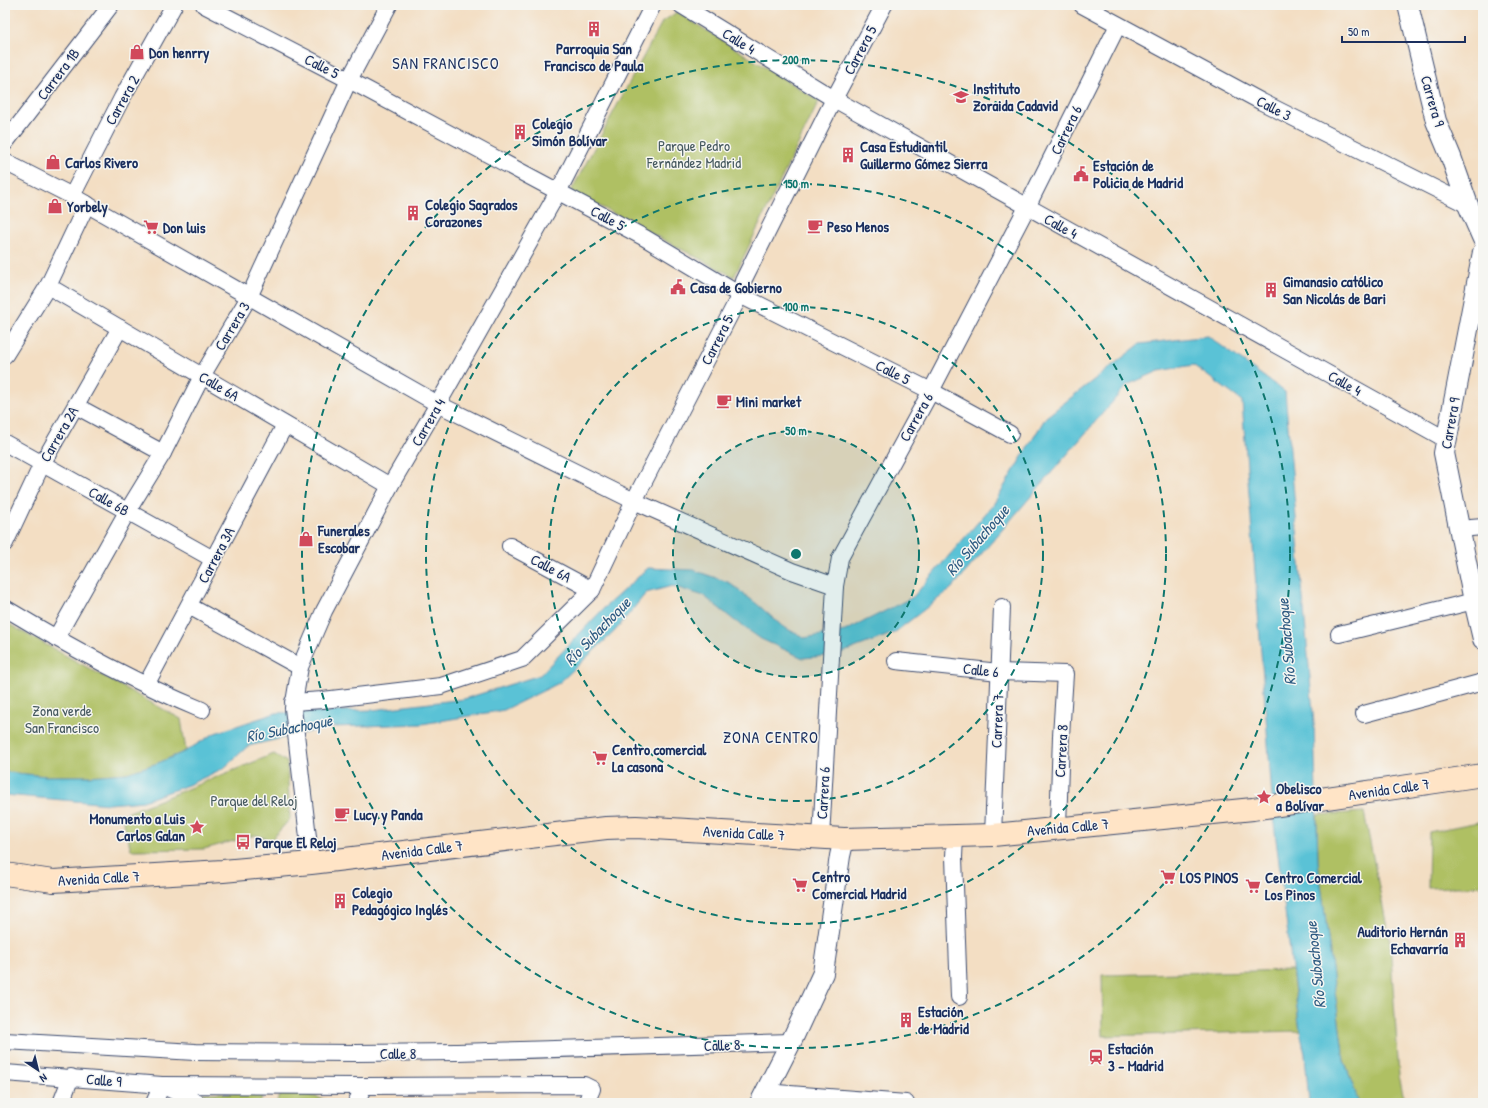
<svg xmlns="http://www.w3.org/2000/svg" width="1488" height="1108" font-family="'Patrick Hand',sans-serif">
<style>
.green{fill:#afc063;stroke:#657860}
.water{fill:#5ac2d6;stroke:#3a789a}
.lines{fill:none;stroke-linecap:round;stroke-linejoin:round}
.minor-casing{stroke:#3b496d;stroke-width:18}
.tertiary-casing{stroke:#3b496d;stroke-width:22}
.secondary-casing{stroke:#3b496d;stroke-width:24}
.minor{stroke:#fff;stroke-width:16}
.tertiary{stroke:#fff;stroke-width:20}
.secondary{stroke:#ffe4c6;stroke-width:22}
.ring{fill:none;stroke:#0f766e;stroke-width:2;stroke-dasharray:7 5}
.labels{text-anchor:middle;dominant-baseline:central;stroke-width:3;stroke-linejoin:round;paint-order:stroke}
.street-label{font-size:15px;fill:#1b2f5e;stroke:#f6f6f2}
.poi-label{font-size:15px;font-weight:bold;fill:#1b2f5e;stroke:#f6f6f2;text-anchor:start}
.park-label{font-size:15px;fill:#475a60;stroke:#f6f6f2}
.neighbourhood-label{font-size:16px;letter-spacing:1px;fill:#1b2f5e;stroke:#f6f6f2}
.water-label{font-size:16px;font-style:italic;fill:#2e5b82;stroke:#f6f6f2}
.centre{fill:#0f766e;stroke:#f6f6f2;stroke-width:2}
.ring-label{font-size:12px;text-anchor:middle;font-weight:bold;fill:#0f766e;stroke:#f6f6f2;stroke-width:3;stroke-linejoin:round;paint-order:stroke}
</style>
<rect width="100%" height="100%" fill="#f6f6f2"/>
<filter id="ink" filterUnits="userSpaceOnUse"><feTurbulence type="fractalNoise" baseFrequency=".025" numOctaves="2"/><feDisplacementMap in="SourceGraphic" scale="8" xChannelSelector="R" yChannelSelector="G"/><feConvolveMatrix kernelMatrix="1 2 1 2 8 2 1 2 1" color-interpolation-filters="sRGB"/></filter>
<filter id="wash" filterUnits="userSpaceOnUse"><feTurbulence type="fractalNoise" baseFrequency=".012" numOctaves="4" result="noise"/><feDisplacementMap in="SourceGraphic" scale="16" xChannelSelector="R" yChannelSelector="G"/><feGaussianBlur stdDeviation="0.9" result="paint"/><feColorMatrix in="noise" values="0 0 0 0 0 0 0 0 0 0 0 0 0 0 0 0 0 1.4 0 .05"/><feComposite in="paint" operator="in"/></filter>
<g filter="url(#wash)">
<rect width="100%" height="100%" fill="#f3dec3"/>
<g class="green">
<polygon points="677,12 819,101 734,277 571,191 662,22"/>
<polygon points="5,622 181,719 186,751 158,763 127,773 89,776 46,776 5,772"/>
<polygon points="274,754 287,762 290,819 271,840 256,835 204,849 131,850 122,815"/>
<polygon points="1364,812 1390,942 1399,1075 1405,1103 1359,1103 1344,1060 1318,862 1317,815"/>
<polygon points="1483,821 1483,886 1428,888 1429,832"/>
<polygon points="1292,970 1300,1031 1103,1036 1102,975"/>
<polygon points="284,1086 334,1103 277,1103"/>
<polygon points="264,1092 260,1103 218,1103 198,1093"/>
</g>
<polygon class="water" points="1208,336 1285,392 1314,724 1318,862 1344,1060 1359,1103 1309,1103 1305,1054 1300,1031 1274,823 1242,401 1193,365 1159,371 1127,385 952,588 894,633 836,655 803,658 761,639 735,621 704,596 672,586 646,593 614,632 559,683 504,710 422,724 331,727 248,746 224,768 188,785 143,801 109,804 5,795 5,772 46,776 89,776 127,773 158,763 186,751 215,733 276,713 372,710 464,699 540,675 605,607 648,568 693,570 728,582 757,604 782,626 804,638 845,631 913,597 993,505 1046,417 1140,344"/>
</g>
<g filter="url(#ink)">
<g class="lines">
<g class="minor-casing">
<g id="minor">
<polyline points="204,5 349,80 645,238 740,295 931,391 1010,434"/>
<polyline points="681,5 834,99 1447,440"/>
<polyline points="1082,5 1262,102 1468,205"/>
<polyline points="5,143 111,5"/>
<polyline points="5,162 72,196 438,404 634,501 792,571 835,586"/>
<polyline points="72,196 122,98 174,5"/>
<polyline points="48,286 390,486"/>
<polyline points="5,355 48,286 87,204"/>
<polyline points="76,406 163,453"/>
<polyline points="5,443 213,559"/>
<polyline points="1459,529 1483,527"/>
<polyline points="5,543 42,464 120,328"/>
<polyline points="510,546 592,590"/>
<polyline points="189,606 300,667"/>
<path d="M5 608C68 646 134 682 202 710"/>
<polyline points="1339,634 1474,601"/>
<polyline points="56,638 127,512 163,453 202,376 249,297 349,80 389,5"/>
<polyline points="896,661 999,672 1065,674 1061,736 1058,827"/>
<polyline points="146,685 285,425"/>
<polyline points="293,702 323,700 441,686 522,659 592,590 634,501 740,295 743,281 834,99 884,5"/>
<polyline points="1364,714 1483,682"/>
<polyline points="993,835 1002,607"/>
<polyline points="955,837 954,857 959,997"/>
<polyline points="821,838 835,586 840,558 931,391 1027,207 1118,25"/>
<polyline points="311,863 293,708 300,667 324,611 390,486 438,404 558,192 653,5"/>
<polyline points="5,1041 195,1052 355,1053 457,1052 791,1042"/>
<polyline points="5,1073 162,1085 198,1103"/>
<polyline points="162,1085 364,1086 584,1085 592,1089 586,1103"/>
<polyline points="764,1092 906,1103"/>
<polyline points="61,1103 71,1077"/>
<polyline points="154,1103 162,1085"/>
<polyline points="356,1103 364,1086"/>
</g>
</g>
<g class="tertiary-casing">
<g id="tertiary">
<polyline points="1408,5 1436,121 1451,157 1468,205 1483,239"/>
<polyline points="1483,252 1444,453 1474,601 1483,639"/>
<polyline points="760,1103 791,1042 823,973 840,856 844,839"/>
</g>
</g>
<g class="secondary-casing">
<polyline id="secondary" points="5,874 53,881 223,871 311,863 606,828 636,827 844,839 993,835 1253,809 1483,775"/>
</g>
<use href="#minor" class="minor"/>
<use href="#tertiary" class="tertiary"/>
<use href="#secondary" class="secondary"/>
</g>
</g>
<circle cx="796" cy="554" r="123" fill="#0f766e" fill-opacity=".12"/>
<g class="ring">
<circle cx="796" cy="554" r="123"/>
<circle cx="796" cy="554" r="247"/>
<circle cx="796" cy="554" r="370"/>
<circle cx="796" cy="554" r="494"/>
</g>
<defs>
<g id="building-bare" transform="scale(1.2)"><path d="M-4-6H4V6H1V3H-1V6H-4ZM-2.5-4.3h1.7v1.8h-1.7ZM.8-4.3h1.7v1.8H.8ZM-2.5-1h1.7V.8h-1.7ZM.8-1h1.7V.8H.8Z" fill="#d1495b" stroke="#f6f6f2" stroke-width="2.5" paint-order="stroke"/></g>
<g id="shop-bare" transform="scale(1.2)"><path d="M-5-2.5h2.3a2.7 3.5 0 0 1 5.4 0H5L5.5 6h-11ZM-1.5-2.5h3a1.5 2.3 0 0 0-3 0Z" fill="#d1495b" stroke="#f6f6f2" stroke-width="2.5" paint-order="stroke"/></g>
<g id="school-bare" transform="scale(1.2)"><path d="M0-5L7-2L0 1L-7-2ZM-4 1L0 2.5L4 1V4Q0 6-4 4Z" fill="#d1495b" stroke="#f6f6f2" stroke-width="2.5" paint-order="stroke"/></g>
<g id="civic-bare" transform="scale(1.2)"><path d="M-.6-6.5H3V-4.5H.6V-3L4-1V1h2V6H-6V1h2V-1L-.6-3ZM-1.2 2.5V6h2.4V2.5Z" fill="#d1495b" stroke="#f6f6f2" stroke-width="2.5" paint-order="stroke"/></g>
<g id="cafe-bare" transform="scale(1.2)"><path d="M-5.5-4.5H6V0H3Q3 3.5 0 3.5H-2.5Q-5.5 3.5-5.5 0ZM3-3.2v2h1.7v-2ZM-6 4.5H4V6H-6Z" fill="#d1495b" stroke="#f6f6f2" stroke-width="2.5" paint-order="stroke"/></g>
<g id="supermarket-bare" transform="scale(1.2)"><path d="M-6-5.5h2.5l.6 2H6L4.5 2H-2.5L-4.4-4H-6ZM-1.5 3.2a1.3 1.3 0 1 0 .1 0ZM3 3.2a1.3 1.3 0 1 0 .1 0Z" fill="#d1495b" stroke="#f6f6f2" stroke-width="2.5" paint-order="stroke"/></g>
<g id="sight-bare" transform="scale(1.2)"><path d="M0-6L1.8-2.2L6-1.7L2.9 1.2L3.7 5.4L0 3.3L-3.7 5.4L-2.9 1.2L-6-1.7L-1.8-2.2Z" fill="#d1495b" stroke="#f6f6f2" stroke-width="2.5" paint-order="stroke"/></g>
<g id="bus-bare" transform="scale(1.2)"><path d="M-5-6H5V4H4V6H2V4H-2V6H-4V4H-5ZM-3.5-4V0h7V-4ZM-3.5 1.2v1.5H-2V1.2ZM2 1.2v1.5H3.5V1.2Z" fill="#d1495b" stroke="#f6f6f2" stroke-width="2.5" paint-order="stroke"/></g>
<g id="station-bare" transform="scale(1.2)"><path d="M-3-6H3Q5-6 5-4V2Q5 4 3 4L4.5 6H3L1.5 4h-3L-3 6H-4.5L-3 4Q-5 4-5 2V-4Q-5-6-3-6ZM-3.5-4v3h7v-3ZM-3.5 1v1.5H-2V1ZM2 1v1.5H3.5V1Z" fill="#d1495b" stroke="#f6f6f2" stroke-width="2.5" paint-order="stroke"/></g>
</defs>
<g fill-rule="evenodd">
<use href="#building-bare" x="594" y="29"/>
<use href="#shop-bare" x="137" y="52"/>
<use href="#school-bare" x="961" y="97"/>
<use href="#building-bare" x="520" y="132"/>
<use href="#building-bare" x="848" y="155"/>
<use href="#shop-bare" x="53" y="162"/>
<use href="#civic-bare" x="1081" y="174"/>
<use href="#shop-bare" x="55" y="206"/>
<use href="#building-bare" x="413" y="213"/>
<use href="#cafe-bare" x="815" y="226"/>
<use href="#supermarket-bare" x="151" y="227"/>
<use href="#civic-bare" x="678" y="287"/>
<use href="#building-bare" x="1271" y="290"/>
<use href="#cafe-bare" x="724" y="401"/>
<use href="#shop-bare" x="306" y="539"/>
<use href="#supermarket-bare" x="600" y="758"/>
<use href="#sight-bare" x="1264" y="797"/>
<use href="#cafe-bare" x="342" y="814"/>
<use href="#sight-bare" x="197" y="827"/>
<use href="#bus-bare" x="243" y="842"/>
<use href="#supermarket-bare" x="1168" y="877"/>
<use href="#supermarket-bare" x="800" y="885"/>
<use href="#supermarket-bare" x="1253" y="886"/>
<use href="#building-bare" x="340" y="901"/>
<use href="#building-bare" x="1460" y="940"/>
<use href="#building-bare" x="906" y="1020"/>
<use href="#station-bare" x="1096" y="1057"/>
</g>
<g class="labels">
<g class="street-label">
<text transform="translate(739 41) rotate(32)">Calle 4</text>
<text transform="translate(860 50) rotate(-62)">Carrera 5</text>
<text transform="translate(322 66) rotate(27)">Calle 5</text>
<text transform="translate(58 74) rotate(-53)">Carrera 1B</text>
<text transform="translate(122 100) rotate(-61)">Carrera 2</text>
<text transform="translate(1433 101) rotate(74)">Carrera 9</text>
<text transform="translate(1274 108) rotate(27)">Calle 3</text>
<text transform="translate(1066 130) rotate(-64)">Carrera 6</text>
<text transform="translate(608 218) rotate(28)">Calle 5</text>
<text transform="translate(1061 226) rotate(29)">Calle 4</text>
<text transform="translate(232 326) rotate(-59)">Carrera 3</text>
<text transform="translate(717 340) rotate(-63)">Carrera 5</text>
<text transform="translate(893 372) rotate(27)">Calle 5</text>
<text transform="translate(1345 383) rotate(29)">Calle 4</text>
<text transform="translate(219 386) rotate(30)">Calle 6A</text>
<text transform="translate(916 417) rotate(-61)">Carrera 6</text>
<text transform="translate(428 422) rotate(-60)">Carrera 4</text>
<text transform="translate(1450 423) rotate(-80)">Carrera 9</text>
<text transform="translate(59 434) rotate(-60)">Carrera 2A</text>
<text transform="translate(109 501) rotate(29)">Calle 6B</text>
<text transform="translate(216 555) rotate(-62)">Carrera 3A</text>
<text transform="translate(551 568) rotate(28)">Calle 6A</text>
<text transform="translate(981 670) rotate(6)">Calle 6</text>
<text transform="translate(997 721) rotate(-88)">Carrera 7</text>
<text transform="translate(1061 751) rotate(-87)">Carrera 8</text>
<text transform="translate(1389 789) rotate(-8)">Avenida Calle 7</text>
<text transform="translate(823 793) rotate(-87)">Carrera 6</text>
<text transform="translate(1068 827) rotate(-5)">Avenida Calle 7</text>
<text transform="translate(744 833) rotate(3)">Avenida Calle 7</text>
<text transform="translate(422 850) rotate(-7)">Avenida Calle 7</text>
<text transform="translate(99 878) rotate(-3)">Avenida Calle 7</text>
<text transform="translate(722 1045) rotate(-2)">Calle 8</text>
<text x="398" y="1053">Calle 8</text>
<text transform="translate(104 1080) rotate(5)">Calle 9</text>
</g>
<g class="poi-label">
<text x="594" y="48" text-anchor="middle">Parroquia San<tspan x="594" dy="17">Francisco de Paula</tspan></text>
<text x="149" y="52">Don henrry</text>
<text x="973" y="88">Instituto<tspan x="973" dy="17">Zoraida Cadavid</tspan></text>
<text x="532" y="123">Colegio<tspan x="532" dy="17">Simón Bolívar</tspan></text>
<text x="860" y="146">Casa Estudiantil<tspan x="860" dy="17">Guillermo Gómez Sierra</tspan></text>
<text x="65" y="162">Carlos Rivero</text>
<text x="1093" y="165">Estación de<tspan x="1093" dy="17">Policia de Madrid</tspan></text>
<text x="425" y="204">Colegio Sagrados<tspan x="425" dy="17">Corazones</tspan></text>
<text x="67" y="206">Yorbely</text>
<text x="827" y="226">Peso Menos</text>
<text x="163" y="227">Don luis</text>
<text x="1283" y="281">Gimanasio católico<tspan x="1283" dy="17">San Nicolás de Bari</tspan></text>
<text x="690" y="287">Casa de Gobierno</text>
<text x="736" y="401">Mini market</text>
<text x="318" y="530">Funerales<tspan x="318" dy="17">Escobar</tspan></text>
<text x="612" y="749">Centro comercial<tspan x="612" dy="17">La casona</tspan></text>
<text x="1276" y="788">Obelisco<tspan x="1276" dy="17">a Bolívar</tspan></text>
<text x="354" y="814">Lucy y Panda</text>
<text x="185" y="818" text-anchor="end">Monumento a Luis<tspan x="185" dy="17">Carlos Galan</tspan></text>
<text x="255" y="842">Parque El Reloj</text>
<text x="812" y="876">Centro<tspan x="812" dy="17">Comercial Madrid</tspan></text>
<text x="1180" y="877">LOS PINOS</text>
<text x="1265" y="877">Centro Comercial<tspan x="1265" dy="17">Los Pinos</tspan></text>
<text x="352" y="892">Colegio<tspan x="352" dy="17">Pedagógico Inglés</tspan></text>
<text x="1448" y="931" text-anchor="end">Auditorio Hernán<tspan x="1448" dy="17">Echavarría</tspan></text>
<text x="918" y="1011">Estación<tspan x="918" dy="17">de Madrid</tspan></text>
<text x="1108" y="1048">Estación<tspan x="1108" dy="17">3 - Madrid</tspan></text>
</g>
<g class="park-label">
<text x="694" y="145">Parque Pedro<tspan x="694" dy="17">Fernández Madrid</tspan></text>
<text x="62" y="710">Zona verde<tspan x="62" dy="17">San Francisco</tspan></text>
<text x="254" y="800">Parque del Reloj</text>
</g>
<g class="neighbourhood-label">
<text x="446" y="63">SAN FRANCISCO</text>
<text x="771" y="737">ZONA CENTRO</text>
</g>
<g class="water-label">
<text transform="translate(977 540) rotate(-49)">Río Subachoque</text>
<text transform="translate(597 631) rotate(-46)">Río Subachoque</text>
<text transform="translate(1286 642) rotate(-95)">Río Subachoque</text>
<text transform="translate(289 728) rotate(-11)">Río Subachoque</text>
<text transform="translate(1315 965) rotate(-96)">Río Subachoque</text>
</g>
</g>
<circle cx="796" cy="554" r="6" class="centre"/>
<g class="ring-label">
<text x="796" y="64">200 m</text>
<text x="796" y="188">150 m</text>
<text x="796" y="311">100 m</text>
<text x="796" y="435">50 m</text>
</g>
<rect width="1488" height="1108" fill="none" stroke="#f6f6f2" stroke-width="20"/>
<g transform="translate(38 1070) rotate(145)" stroke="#f6f6f2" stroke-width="3" paint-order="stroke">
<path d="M0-3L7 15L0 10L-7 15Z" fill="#1b2f5e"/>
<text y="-6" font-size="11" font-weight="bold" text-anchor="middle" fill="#1b2f5e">N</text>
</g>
<path d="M1342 36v6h123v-6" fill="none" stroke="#1b2f5e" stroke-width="2"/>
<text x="1348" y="36" font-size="12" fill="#1b2f5e" stroke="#f6f6f2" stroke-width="3" paint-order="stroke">50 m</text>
</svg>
